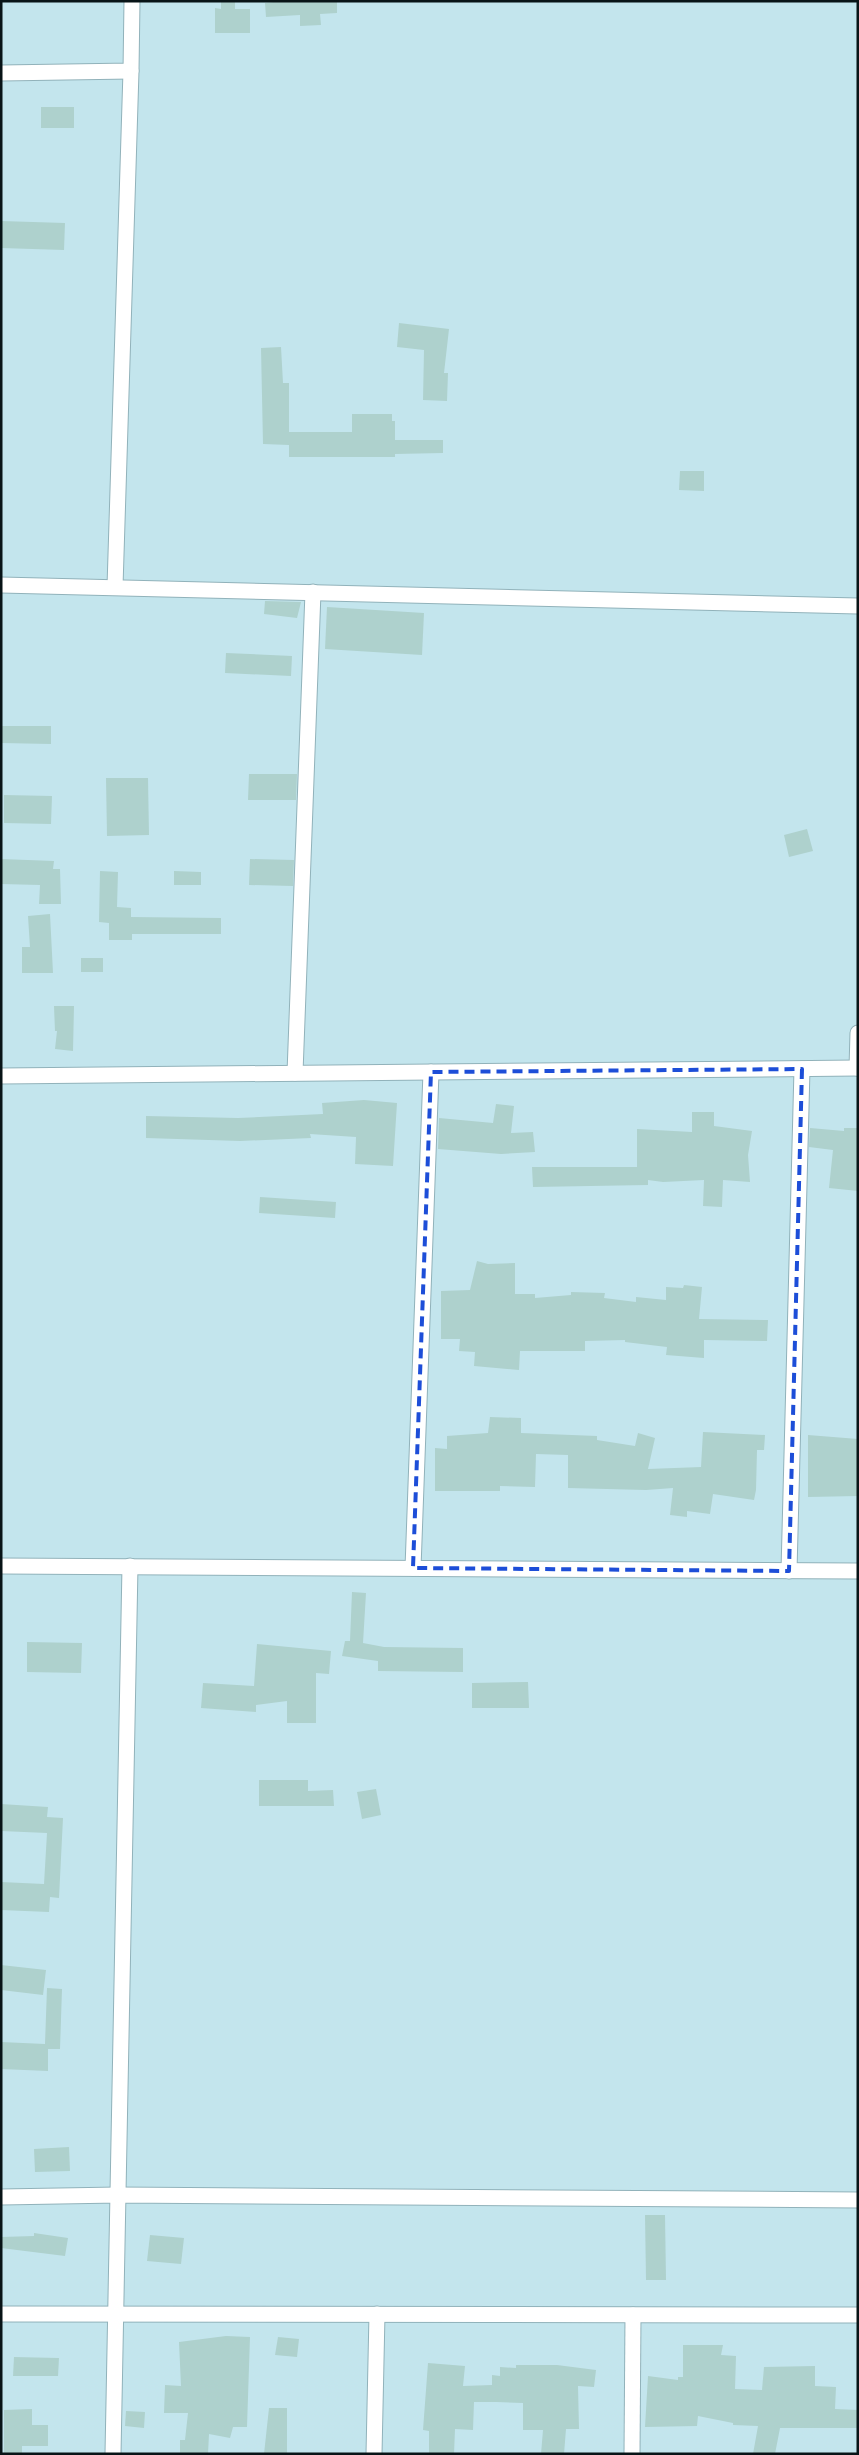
<svg xmlns="http://www.w3.org/2000/svg" width="859" height="2455" font-family="'Nunito Sans',sans-serif">
<style>
.building{fill:#aed1cd}
.lines{fill:none;stroke-linecap:round;stroke-linejoin:round}
.street-casing{stroke:#91b2ba;stroke-width:17}
.street{stroke:#fff;stroke-width:15}
.marked{fill:none;stroke:#1d4ed8;stroke-width:4;stroke-dasharray:10 6;stroke-linejoin:round}
</style>
<rect width="100%" height="100%" fill="#c3e5ed"/>
<g class="building">
<polygon points="221,1 235,1 235,9 250,9 250,33 215,33 215,8 221,9"/>
<polygon points="282,1 337,1 337,13 320,14 321,25 300,26 300,15 266,17 265,3"/>
<rect x="41" y="107" width="33" height="21"/>
<polygon points="1,221 65,223 64,250 1,248"/>
<polygon points="399,323 449,329 444,373 448,373 447,401 423,400 424,350 397,347"/>
<polygon points="281,347 283,383 289,383 289,432 352,432 352,414 392,414 392,421 395,421 395,440 443,440 443,453 395,454 395,457 289,457 289,445 263,444 261,348"/>
<polygon points="680,471 704,471 704,491 679,490"/>
<polygon points="265,601 301,602 297,618 264,614"/>
<polygon points="327,607 424,613 422,655 325,649"/>
<polygon points="226,653 292,656 291,676 225,673"/>
<polygon points="1,726 51,726 51,744 1,743"/>
<polygon points="249,774 297,774 296,800 248,800"/>
<polygon points="106,778 148,778 149,835 107,836"/>
<polygon points="4,795 52,796 51,824 4,823"/>
<polygon points="807,829 813,851 789,857 784,835"/>
<polygon points="1,859 54,861 53,869 60,869 61,904 39,904 40,885 1,884"/>
<polygon points="250,859 294,860 293,886 249,885"/>
<polygon points="100,871 118,872 117,907 131,908 131,917 221,918 221,934 132,934 132,940 109,940 109,923 99,922"/>
<polygon points="174,871 201,872 201,885 174,885"/>
<polygon points="50,914 53,973 22,973 22,947 30,947 28,916"/>
<rect x="81" y="958" width="22" height="14"/>
<polygon points="54,1006 74,1006 73,1051 55,1049 57,1031 55,1031"/>
<polygon points="364,1100 397,1103 393,1166 355,1164 356,1137 310,1134 311,1138 240,1141 146,1138 146,1116 238,1118 323,1114 322,1103"/>
<polygon points="496,1104 514,1106 511,1133 533,1132 535,1152 501,1154 438,1149 439,1118 493,1123"/>
<polygon points="692,1112 714,1112 714,1126 752,1131 748,1155 750,1182 723,1180 722,1207 703,1206 704,1180 663,1182 648,1180 648,1185 533,1187 532,1167 637,1167 637,1129 692,1132"/>
<polygon points="810,1128 844,1131 844,1128 858,1128 858,1191 829,1188 833,1150 809,1147"/>
<polygon points="260,1197 336,1202 335,1218 259,1213"/>
<polygon points="477,1261 488,1264 515,1263 515,1294 535,1294 535,1298 571,1295 571,1292 605,1293 604,1298 636,1302 636,1297 666,1300 666,1287 683,1288 684,1285 702,1287 699,1319 768,1320 767,1341 704,1340 704,1358 666,1355 667,1347 625,1342 625,1340 585,1341 585,1351 520,1351 519,1370 474,1366 475,1352 459,1351 460,1339 441,1339 441,1291 470,1290"/>
<polygon points="490,1417 521,1418 521,1433 597,1436 597,1440 635,1446 638,1433 655,1438 648,1469 701,1467 703,1432 765,1435 764,1450 757,1450 756,1490 754,1500 713,1494 710,1514 687,1511 687,1517 670,1515 673,1488 646,1490 568,1488 568,1455 536,1454 535,1487 500,1486 500,1491 435,1491 435,1448 447,1449 447,1436 488,1433"/>
<polygon points="808,1435 858,1439 858,1496 808,1497"/>
<polygon points="352,1592 366,1593 363,1643 384,1647 463,1648 463,1672 378,1671 378,1661 342,1656 345,1641 350,1641"/>
<polygon points="27,1642 82,1643 81,1673 27,1672"/>
<polygon points="257,1644 331,1651 329,1674 316,1673 316,1723 287,1723 287,1701 256,1705 256,1712 201,1708 203,1683 254,1686"/>
<polygon points="528,1682 529,1708 472,1708 472,1683"/>
<polygon points="259,1780 308,1780 308,1791 333,1790 334,1806 259,1806"/>
<polygon points="376,1789 381,1815 362,1819 357,1792"/>
<polygon points="1,1804 48,1807 47,1817 63,1818 59,1898 50,1897 49,1912 1,1910 1,1882 44,1884 47,1833 1,1831"/>
<polygon points="1,1965 46,1970 43,1995 1,1990"/>
<polygon points="47,1988 62,1989 60,2049 48,2049 48,2071 1,2069 1,2042 45,2044"/>
<polygon points="69,2147 70,2171 35,2172 34,2149"/>
<polygon points="645,2215 665,2215 666,2280 646,2280"/>
<polygon points="34,2233 68,2238 65,2256 1,2248 1,2237 34,2236"/>
<polygon points="150,2235 184,2238 181,2264 147,2261"/>
<polygon points="226,2336 250,2337 247,2427 233,2427 230,2438 209,2434 208,2454 180,2454 180,2440 185,2440 188,2413 164,2413 165,2385 181,2386 179,2342"/>
<polygon points="278,2337 299,2339 297,2357 275,2355"/>
<polygon points="683,2345 723,2345 721,2355 736,2356 735,2389 762,2390 764,2367 815,2366 815,2386 836,2387 835,2409 858,2410 858,2428 780,2428 775,2454 753,2454 758,2426 733,2425 733,2423 698,2416 697,2426 645,2427 648,2376 678,2380 678,2377 683,2377"/>
<polygon points="14,2357 59,2358 58,2376 13,2376"/>
<polygon points="428,2363 465,2366 463,2386 492,2385 492,2375 500,2376 500,2367 516,2368 516,2365 557,2365 596,2370 594,2387 578,2386 579,2429 566,2429 564,2454 541,2454 543,2430 523,2430 523,2403 496,2402 474,2402 473,2430 455,2429 454,2454 429,2454 429,2431 423,2430"/>
<polygon points="269,2408 287,2408 287,2454 264,2454"/>
<polygon points="32,2409 32,2425 48,2425 48,2446 22,2446 22,2454 4,2454 4,2410"/>
<polygon points="126,2411 145,2412 144,2428 125,2426"/>
</g>
<g class="lines">
<g class="street-casing">
<g id="street">
<polyline points="1,73 131,71 132,1"/>
<polyline points="1,585 858,606"/>
<polyline points="115,587 131,71"/>
<polyline points="857,1068 858,1033"/>
<polyline points="295,1073 313,592"/>
<polyline points="1,1076 858,1068"/>
<polyline points="1,1566 858,1571"/>
<polyline points="413,1568 431,1072"/>
<polyline points="789,1571 802,1069"/>
<polyline points="1,2197 118,2195 858,2200"/>
<polyline points="1,2314 858,2315"/>
<polyline points="113,2454 130,1566"/>
<polyline points="374,2454 377,2314"/>
<polyline points="632,2454 633,2315"/>
</g>
</g>
<use href="#street" class="street"/>
</g>
<path class="marked" d="M802 1069 789 1571 413 1568 431 1072Z"/>
<rect width="859" height="2455" fill="none" stroke="#081417" stroke-width="5"/>
</svg>
